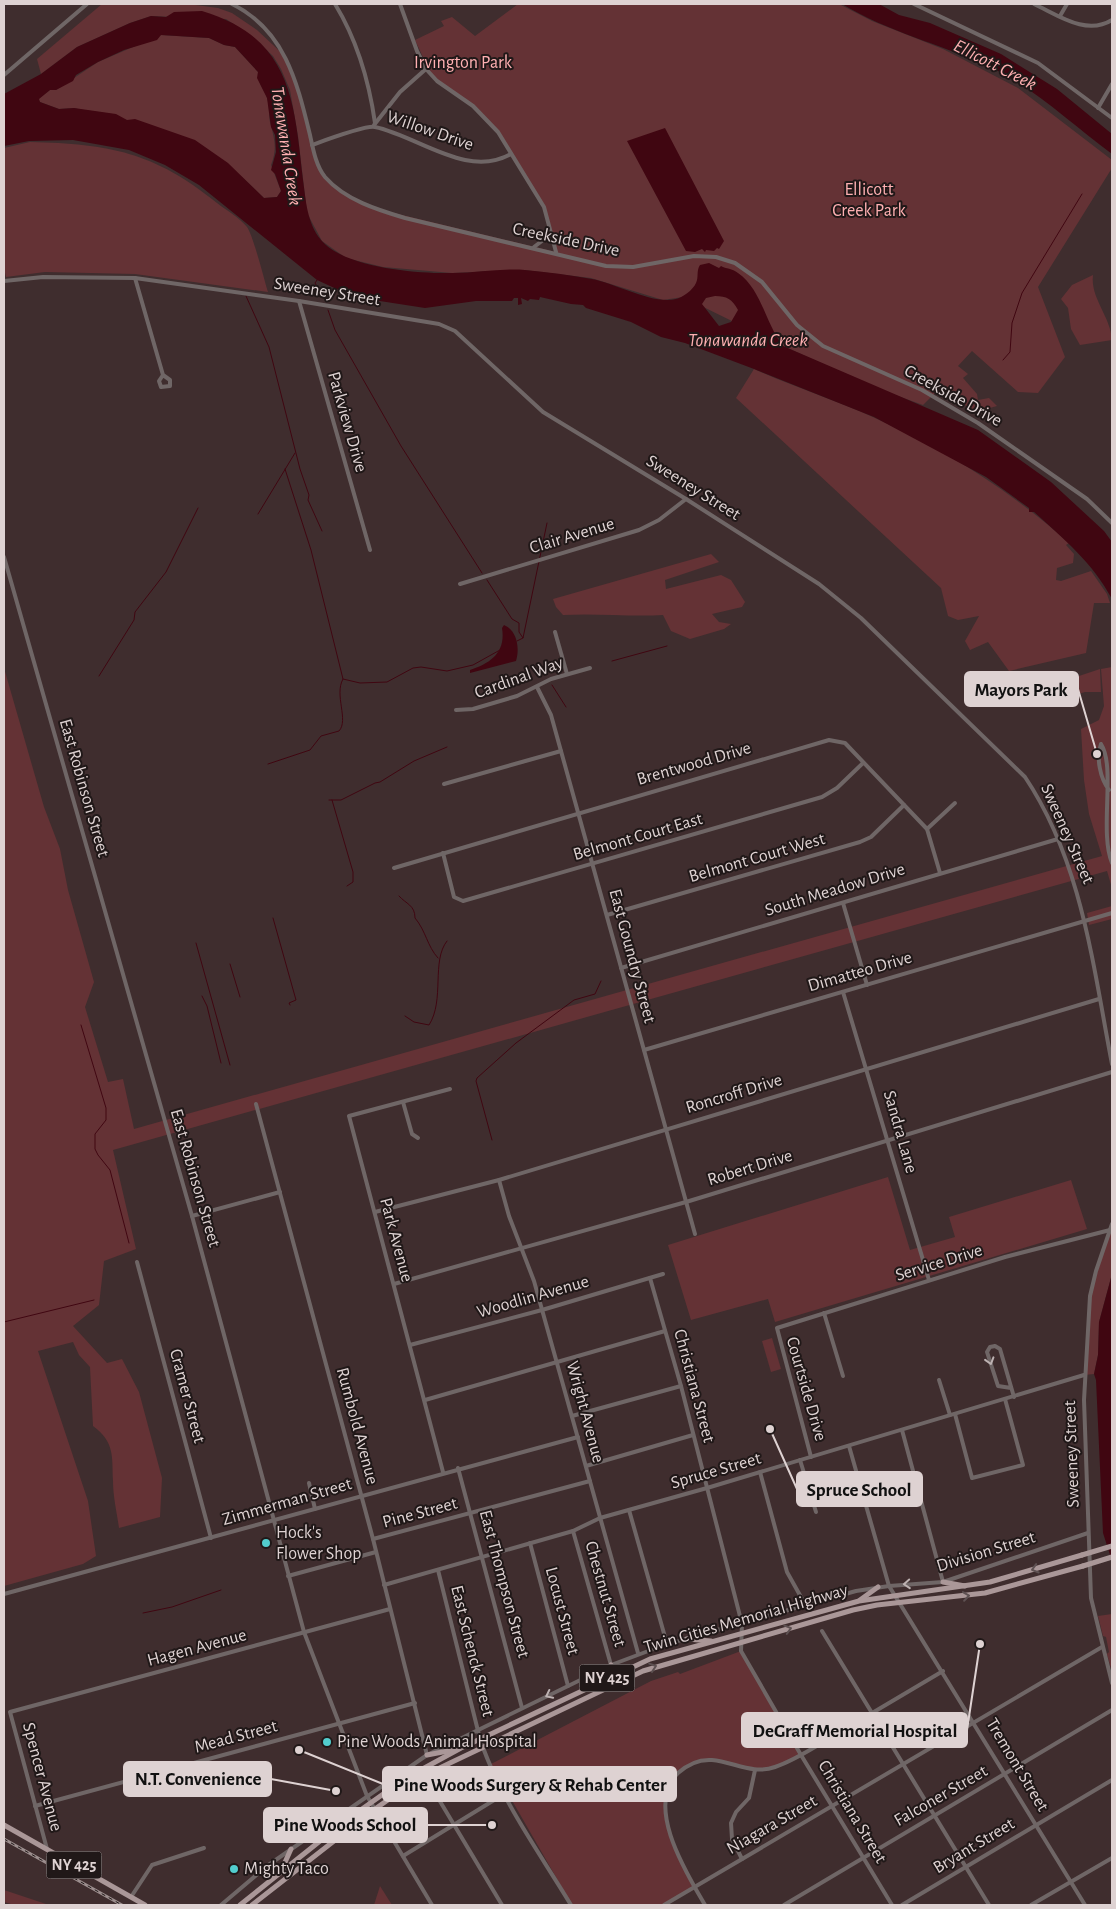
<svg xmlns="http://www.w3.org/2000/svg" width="1116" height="1909" font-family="'Alegreya Sans',sans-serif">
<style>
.green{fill:#643235}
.water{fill:#400611;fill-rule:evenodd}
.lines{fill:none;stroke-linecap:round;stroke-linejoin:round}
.stream{stroke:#400611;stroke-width:1}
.minor{stroke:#6f6666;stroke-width:4}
.major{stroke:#aa9798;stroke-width:5}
.rail-casing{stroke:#9c8e8e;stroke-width:3}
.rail{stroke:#201818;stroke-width:1;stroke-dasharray:4;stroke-linecap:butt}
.major-bridge{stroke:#aa9798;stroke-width:5}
.oneway{stroke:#bdb2b2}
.oneway2{stroke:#5e5152}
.poi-dot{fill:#52cdce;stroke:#201818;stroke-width:2}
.labels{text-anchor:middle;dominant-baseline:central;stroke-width:4;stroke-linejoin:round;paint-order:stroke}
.shield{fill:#201818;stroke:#a59a9a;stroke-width:1}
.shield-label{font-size:16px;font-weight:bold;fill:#ded2d2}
.park-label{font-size:18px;fill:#ffb0b2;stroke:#201818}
.street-label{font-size:18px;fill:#ded2d2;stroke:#201818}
.poi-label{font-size:18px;fill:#ded2d2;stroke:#201818;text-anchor:start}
.water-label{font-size:19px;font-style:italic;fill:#feafb1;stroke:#201818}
.leader{fill:none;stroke:#ded2d2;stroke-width:2}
.callout-dot{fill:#ded2d2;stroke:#201818;stroke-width:2}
.callout{fill:#ded2d2;stroke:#ded2d2;stroke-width:2}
.callout-label{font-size:19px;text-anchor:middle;font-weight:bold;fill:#111}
</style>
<rect width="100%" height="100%" fill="#3f2d2e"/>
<g class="green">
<polygon points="102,4 188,4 218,8 232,13 257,30 288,59 319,169 338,189 377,209 556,252 544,207 498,132 473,106 437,81 426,69 428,68 415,40 444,26 441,21 452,17 475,36 518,4 839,4 872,21 943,49 1018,88 1112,160 1112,168 1038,287 1065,357 1038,393 1018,392 972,351 958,366 968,374 963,378 977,394 978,400 989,398 997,406 975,412 965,405 963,395 946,398 935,393 923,405 881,390 783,346 683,297 663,300 591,278 524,270 452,273 383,267 346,258 322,241 307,213 298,136 290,90 281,69 273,56 253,37 226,19 151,16 130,23 77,47 41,74 37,59"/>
<path d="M161 35 209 38 224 45 235 47 258 72C257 83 264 89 267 98 270 107 268 117 271 126 275 141 277 150 271 165L281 191 277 197 264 198 242 177 127 120 74 108 59 109 40 102 38 99 50 90H56L98 62Z"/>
<path d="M30 142C110 144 154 152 217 203 226 210 240 218 247 227 253 235 264 279 268 292L135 274 45 272 6 277 4 269V148Z"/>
<path d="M1093 275C1090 298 1111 317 1112 340L1080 345 1071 329 1068 308 1061 299 1072 285Z"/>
<path d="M754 369C794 387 835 400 875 418 946 450 1011 491 1069 543L1066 545 1074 554 1073 563 1057 568 1056 580 1061 581 1091 571 1107 594 1110 603H1094L1086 653 1009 671 988 642 970 650 965 641 979 616 958 620 948 616 941 588 736 398Z"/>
<path d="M711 554 719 562 665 580 666 589 721 575 731 580 745 602 742 607 712 614 719 622 731 624 724 629 690 639 671 631 663 615C630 617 597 613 563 615L556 607 553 599Z"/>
<path d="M1112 646V888L1107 871 113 1150 136 1249 104 1261 99 1305 73 1326 107 1363 122 1359 139 1392 162 1478 160 1517 119 1528C117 1513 113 1497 113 1481 112 1457 115 1442 93 1426L90 1367 79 1355 73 1342 38 1351 88 1501 96 1556 83 1564 4 1586V668L44 807 60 849 68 890 94 982 85 1007 108 1082 123 1079 134 1129 1102 856 1089 814 1084 780 1081 729 1099 720 1104 706 1101 669 1112 667Z"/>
<polygon points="1100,669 1101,692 1085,692 1032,707 1028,693"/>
<polygon points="1112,906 1112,919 1089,925 1087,913"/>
<polygon points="888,1177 910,1250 955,1237 949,1217 1071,1180 1087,1229 775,1322 768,1299 691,1320 668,1245"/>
<polygon points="1112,1224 1112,1274 1099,1322 1098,1355 1094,1374 1084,1375 1090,1296"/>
<polygon points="772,1338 781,1369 771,1372 762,1341"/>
<polygon points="1112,1614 1112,1672 1107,1654 1109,1652 1106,1637 1103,1636 1098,1616"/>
<path d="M741 1651 801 1755C790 1761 778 1767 765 1769 745 1772 723 1757 702 1760 696 1761 690 1766 685 1769 645 1795 679 1855 694 1886L664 1905H572L491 1764 651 1681 678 1672 680 1674Z"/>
<polygon points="380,1886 392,1905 374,1905"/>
<polygon points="4,1890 49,1905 14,1905 4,1902"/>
</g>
<g class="water">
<path d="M842 4H879L899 15 930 23 1001 54 1057 89 1112 134V154C1071 124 1035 88 988 66 940 44 888 32 842 4Z"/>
<path d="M202 11C291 38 294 99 303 180 306 201 307 223 321 240 344 268 419 274 453 273 477 273 502 268 525 270 547 272 570 275 592 279 615 283 653 305 676 299 682 298 693 290 696 283 699 277 696 271 700 265L709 263 719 268 721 266C726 269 732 268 738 273 762 290 765 323 783 346L978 430 1051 482 1104 531 1112 542V599C1093 563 1064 539 1034 512H1029V508L986 477 874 417 754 369 685 343 661 337 631 322 586 308 583 305 571 304 540 297 539 300 530 299 528 301 521 298 522 304 518 305V298H514L512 301H476L425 308 354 297 317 280 199 185 165 165 129 150 73 140 29 141 4 146V94L41 74 77 47 130 23 151 16 166 17 174 12ZM161 35 209 38 224 45 235 47 258 72 257 78 267 98 271 127 275 135 276 152 271 170 275 174 281 191 277 197 264 198 228 163 195 140 135 119 127 120 116 114 74 108 59 109 40 102 39 99 50 90H56L73 81 76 75 98 62 124 50 157 40ZM715 296C727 296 732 299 738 310L731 322 719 326 702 304 706 298Z"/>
<polygon points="665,128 724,241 719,249 717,248 714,251 706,250 705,252 702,249 695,252 686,251 627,141"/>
<path d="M504 625C517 630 520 648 516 661L470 673V670C491 663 506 652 502 628Z"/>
<polygon points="1112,1274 1112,1561 1103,1533 1096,1380 1094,1374 1098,1355 1099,1322"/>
</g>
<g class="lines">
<g class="stream">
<polyline points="317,280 315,283 323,298"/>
<polyline points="246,296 269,347 300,469 309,495 308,500 322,531"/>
<polyline points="328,310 335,330 401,446 482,573"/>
<polyline points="1003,360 1010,352 1012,323 1022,293 1082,194"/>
<polyline points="258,514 295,453"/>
<polyline points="487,580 512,619 519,623 519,632 523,638 547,523"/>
<polyline points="517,641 523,638"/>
<polyline points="612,661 667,646"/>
<polyline points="99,676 134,620 135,612 166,572 198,508"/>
<polyline points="343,679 360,683 387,682 413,668 421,667 447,671 473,665 500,650"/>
<polyline points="552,685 566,707"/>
<path d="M268 764 310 750 321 736 339 731C349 720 334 695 343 679L311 550 285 469"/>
<polyline points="329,800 341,800 375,783 380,782 414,761 447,747"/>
<polyline points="332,800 353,872 353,882 347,886"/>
<path d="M399 896C406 904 415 905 415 918 426 931 427 946 438 958"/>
<polyline points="273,918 296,1000 289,1003 290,1005"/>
<polyline points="196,943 230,1065"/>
<polyline points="230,964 240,997"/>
<polyline points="202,996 207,1006 221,1063"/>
<path d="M405 1016 414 1022 429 1025C445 1000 431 961 447 941"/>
<polyline points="81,1025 106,1108 106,1120 95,1134 95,1149 98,1155 110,1170 129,1243"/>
<polyline points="492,1140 476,1081 477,1078 516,1043 574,1000 595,994 601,981"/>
<polyline points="4,1322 94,1300"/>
<polyline points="143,1613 172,1607 221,1590"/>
</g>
<g class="minor">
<path d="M232 4C285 30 297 82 310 135 313 149 316 166 325 177 345 200 378 210 405 218L606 266 633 267 694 256 716 257 735 263 762 282 797 325 823 346 922 390 978 423 1087 499 1112 523"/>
<path d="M335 4C357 40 369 81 375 123"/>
<polyline points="400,4 417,51 426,69 437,81 473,106 498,132 544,207 556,252"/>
<polyline points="914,4 1038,63 1112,118"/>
<path d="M1034 4C1058 15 1086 36 1112 20"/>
<polyline points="1060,16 1067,4"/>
<polyline points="4,75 87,4"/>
<polyline points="1098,108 1112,84"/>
<polyline points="374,125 400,92 427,68"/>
<path d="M312 145C323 141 366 125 375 127 418 136 467 179 511 154"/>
<polyline points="534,247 551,234"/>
<polyline points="135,278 163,375 159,381 161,387 170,386 170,380 163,375"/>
<path d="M4 281 43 277 135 278 299 301 439 324 455 331 543 412 686 499 819 584 861 618 1025 777C1082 862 1093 966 1112 1064"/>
<polyline points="299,301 370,550"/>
<polyline points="4,557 192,1216 304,1632 367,1796 432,1905"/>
<polyline points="460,584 639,530 659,520 686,499"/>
<polyline points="555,632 567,674"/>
<polyline points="537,687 551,715 695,1234"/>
<polyline points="456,710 473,709 517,696 551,679 590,668"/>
<polyline points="444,784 561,751"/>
<path d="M1109 790C1100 778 1096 758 1101 744 1116 767 1099 832 1112 863"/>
<polyline points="927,829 955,803"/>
<polyline points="443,853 454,897 463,901 822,797 837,788 863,763"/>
<polyline points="394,868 829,740 845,743 927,829 940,873"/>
<polyline points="843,903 867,985"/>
<polyline points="607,915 860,842 871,837 904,805"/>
<polyline points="621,968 1058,839"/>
<polyline points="843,992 929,1280"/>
<polyline points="644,1050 1112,913"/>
<polyline points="403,1102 412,1134 418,1138"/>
<polyline points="256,1104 373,1539 427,1755"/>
<polyline points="499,1180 509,1216 534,1281 638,1653"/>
<polyline points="375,1212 499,1180 1099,999"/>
<polyline points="192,1216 280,1192"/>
<polyline points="1112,1224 1096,1271 1090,1296 1084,1400 1091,1598 1112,1683"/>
<polyline points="137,1262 211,1538"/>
<polyline points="650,1278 681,1386 742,1624 741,1651 801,1755 892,1905"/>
<polyline points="394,1284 686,1202 1112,1072"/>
<polyline points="824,1313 843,1376"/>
<polyline points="410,1345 542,1310 663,1274"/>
<polyline points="939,1380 950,1415"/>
<polyline points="1011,1388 998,1386 987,1352 990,1347 995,1346 1000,1349 1014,1397"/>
<polyline points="425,1400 665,1331"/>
<polyline points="955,1414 972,1478 1023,1465 1005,1399"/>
<polyline points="572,1416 681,1386"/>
<polyline points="902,1430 943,1582"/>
<polyline points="849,1446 889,1586 1085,1905"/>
<polyline points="811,1457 777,1328 1005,1257 1110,1230"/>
<polyline points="800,1460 816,1512"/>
<polyline points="586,1466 693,1435"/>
<polyline points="458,1468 522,1708"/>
<polyline points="443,1472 349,1116 450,1089"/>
<polyline points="760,1472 787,1572 806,1606"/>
<polyline points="309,1483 315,1509"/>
<polyline points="629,1510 667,1644"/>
<polyline points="573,1531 611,1665"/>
<polyline points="373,1539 590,1481"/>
<polyline points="530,1543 568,1686"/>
<path d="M438 1570 480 1739C500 1799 539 1852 571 1905"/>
<polyline points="288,1576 376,1552"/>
<polyline points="384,1585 573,1531 600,1518 707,1488 1084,1375"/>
<polyline points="4,1594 578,1437"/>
<polyline points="822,1631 989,1905"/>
<polyline points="434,1782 438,1798 502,1905"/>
<polyline points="35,1806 415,1703"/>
<polyline points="47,1849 10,1712 390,1609"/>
<polyline points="403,1856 504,1794"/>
<polyline points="742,1859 732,1839 731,1823 736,1812 749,1798 755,1770"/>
<polyline points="131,1897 152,1865 204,1848"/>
<polyline points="221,1905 267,1866 427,1755 611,1665 667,1644 856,1591 889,1586 943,1582 1088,1533"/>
<polyline points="664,1905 1102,1647"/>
<path d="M705 1905C687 1874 644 1806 678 1773 688 1764 698 1759 712 1760 734 1762 753 1775 775 1767 796 1760 816 1746 835 1735 871 1714 907 1692 943 1671"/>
<polyline points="784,1905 1112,1710"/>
<polyline points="902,1905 1112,1780"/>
<polyline points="1031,1905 1112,1858"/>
</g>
<g class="major">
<polyline points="943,1582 965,1586"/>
<polyline points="860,1600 878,1587"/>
<polyline points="687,1639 711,1641"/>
<polyline points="599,1681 611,1665"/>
<polyline points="427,1755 453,1750"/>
<polyline points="329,1823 348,1816"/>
<polyline points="4,1825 145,1905"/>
<polyline points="282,1869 291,1849"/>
<polyline points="240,1905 345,1821 406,1778 461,1748 650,1659 859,1601 990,1582 1082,1555"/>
<polyline points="252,1905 375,1809 419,1778 450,1763 643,1671 853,1610 877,1605 985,1593 1083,1566"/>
</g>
<g class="rail-casing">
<polyline id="rail" points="4,1839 122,1905"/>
</g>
<use href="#rail" class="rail"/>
<g class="major-bridge">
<polyline points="1082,1555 1112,1546"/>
<polyline points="1083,1566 1112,1557"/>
</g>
</g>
<defs><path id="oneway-chevron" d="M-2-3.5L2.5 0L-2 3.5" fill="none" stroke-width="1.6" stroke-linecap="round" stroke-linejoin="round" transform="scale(1.25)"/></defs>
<g class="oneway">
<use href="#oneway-chevron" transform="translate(990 1361) rotate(73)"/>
<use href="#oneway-chevron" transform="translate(907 1584) rotate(176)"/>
<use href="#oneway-chevron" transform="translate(549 1695) rotate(154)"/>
</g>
<g class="oneway2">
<use href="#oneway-chevron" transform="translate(1035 1569) rotate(163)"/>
<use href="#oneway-chevron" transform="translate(966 1596) rotate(-8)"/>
<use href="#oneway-chevron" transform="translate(788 1629) rotate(-16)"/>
<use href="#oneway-chevron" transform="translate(653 1667) rotate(-18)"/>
</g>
<g class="poi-dot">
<circle cx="266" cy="1543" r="5"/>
<circle cx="327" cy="1742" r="5"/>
<circle cx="234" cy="1869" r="5"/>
</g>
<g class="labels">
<g class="shield">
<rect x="579.5" y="1664.5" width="55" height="27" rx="4"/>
<rect x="46.5" y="1851.5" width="55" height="27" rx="4"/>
</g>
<g class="shield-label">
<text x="607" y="1678">NY 425</text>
<text x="74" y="1865">NY 425</text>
</g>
<g class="park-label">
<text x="463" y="63">Irvington Park</text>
<text x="869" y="190">Ellicott<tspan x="869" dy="21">Creek Park</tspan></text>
</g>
<g class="street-label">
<text transform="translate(430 131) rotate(19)">Willow Drive</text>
<text transform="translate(566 240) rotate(12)">Creekside Drive</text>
<text transform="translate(327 292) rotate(9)">Sweeney Street</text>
<text transform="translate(953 396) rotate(29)">Creekside Drive</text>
<text transform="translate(347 422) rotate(74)">Parkview Drive</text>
<text transform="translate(693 488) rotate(32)">Sweeney Street</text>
<text transform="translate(572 536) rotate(-17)">Clair Avenue</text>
<text transform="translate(519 678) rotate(-20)">Cardinal Way</text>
<text transform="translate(694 764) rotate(-16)">Brentwood Drive</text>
<text transform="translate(84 788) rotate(74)">East Robinson Street</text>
<text transform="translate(1067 834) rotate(66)">Sweeney Street</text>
<text transform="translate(638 837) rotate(-16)">Belmont Court East</text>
<text transform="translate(757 858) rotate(-16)">Belmont Court West</text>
<text transform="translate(835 890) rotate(-17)">South Meadow Drive</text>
<text transform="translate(632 956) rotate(75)">East Goundry Street</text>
<text transform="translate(860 972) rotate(-16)">Dimatteo Drive</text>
<text transform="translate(734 1094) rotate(-17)">Roncroff Drive</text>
<text transform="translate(900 1132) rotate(74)">Sandra Lane</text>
<text transform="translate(750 1168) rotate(-17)">Robert Drive</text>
<text transform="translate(195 1178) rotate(74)">East Robinson Street</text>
<text transform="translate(396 1240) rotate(75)">Park Avenue</text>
<text transform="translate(939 1263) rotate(-17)">Service Drive</text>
<text transform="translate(533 1297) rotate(-16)">Woodlin Avenue</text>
<text transform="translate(694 1386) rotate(75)">Christiana Street</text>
<text transform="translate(806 1389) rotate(74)">Courtside Drive</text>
<text transform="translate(187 1396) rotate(75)">Cramer Street</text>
<text transform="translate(585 1412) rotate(75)">Wright Avenue</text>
<text transform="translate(357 1426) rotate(75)">Rumbold Avenue</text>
<text transform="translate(1072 1454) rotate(-92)">Sweeney Street</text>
<text transform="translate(716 1471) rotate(-16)">Spruce Street</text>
<text transform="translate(287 1502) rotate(-16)">Zimmerman Street</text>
<text transform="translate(420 1513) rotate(-15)">Pine Street</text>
<text transform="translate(986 1552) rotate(-17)">Division Street</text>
<text transform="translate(504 1584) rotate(75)">East Thompson Street</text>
<text transform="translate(605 1594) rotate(74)">Chestnut Street</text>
<text transform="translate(562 1611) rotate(75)">Locust Street</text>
<text transform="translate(746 1619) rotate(-16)">Twin Cities Memorial Highway</text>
<text transform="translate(197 1648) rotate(-15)">Hagen Avenue</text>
<text transform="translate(472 1651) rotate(76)">East Schenck Street</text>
<text transform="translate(236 1737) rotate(-15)">Mead Street</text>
<text transform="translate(1017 1765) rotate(59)">Tremont Street</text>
<text transform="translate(42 1777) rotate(75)">Spencer Avenue</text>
<text transform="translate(941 1796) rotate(-30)">Falconer Street</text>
<text transform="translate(852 1812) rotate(59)">Christiana Street</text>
<text transform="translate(772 1825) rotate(-30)">Niagara Street</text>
<text transform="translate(974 1846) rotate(-31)">Bryant Street</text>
</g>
<g class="poi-label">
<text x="276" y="1533">Hock's<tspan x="276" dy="21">Flower Shop</tspan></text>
<text x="337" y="1742">Pine Woods Animal Hospital</text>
<text x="244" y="1869">Mighty Taco</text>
</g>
<g class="water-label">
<text transform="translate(995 65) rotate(27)">Ellicott Creek</text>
<text transform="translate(286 146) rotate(81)">Tonawanda Creek</text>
<text x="748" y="340">Tonawanda Creek</text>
</g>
</g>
<path class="leader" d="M1097 754L1078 689M770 1429L797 1489M980 1644L967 1730M336 1791L271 1779M299 1750L383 1784M492 1825L427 1825"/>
<g class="callout-dot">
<circle cx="1097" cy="754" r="5"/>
<circle cx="770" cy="1429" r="5"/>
<circle cx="980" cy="1644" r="5"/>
<circle cx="336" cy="1791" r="5"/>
<circle cx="299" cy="1750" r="5"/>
<circle cx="492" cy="1825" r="5"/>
</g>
<g class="callout">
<rect x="965" y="672" width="113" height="34" rx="5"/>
<rect x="797" y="1472" width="125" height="34" rx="5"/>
<rect x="742" y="1713" width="225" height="34" rx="5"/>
<rect x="124" y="1762" width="147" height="34" rx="5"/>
<rect x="383" y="1767" width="293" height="34" rx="5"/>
<rect x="264" y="1808" width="163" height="34" rx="5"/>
</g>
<g class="callout-label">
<text x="1021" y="696">Mayors Park</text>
<text x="859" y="1496">Spruce School</text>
<text x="855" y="1737">DeGraff Memorial Hospital</text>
<text x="198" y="1785">N.T. Convenience</text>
<text x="530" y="1791">Pine Woods Surgery &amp; Rehab Center</text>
<text x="345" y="1831">Pine Woods School</text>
</g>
<rect width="1116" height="1909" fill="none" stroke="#ded2d2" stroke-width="10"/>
</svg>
